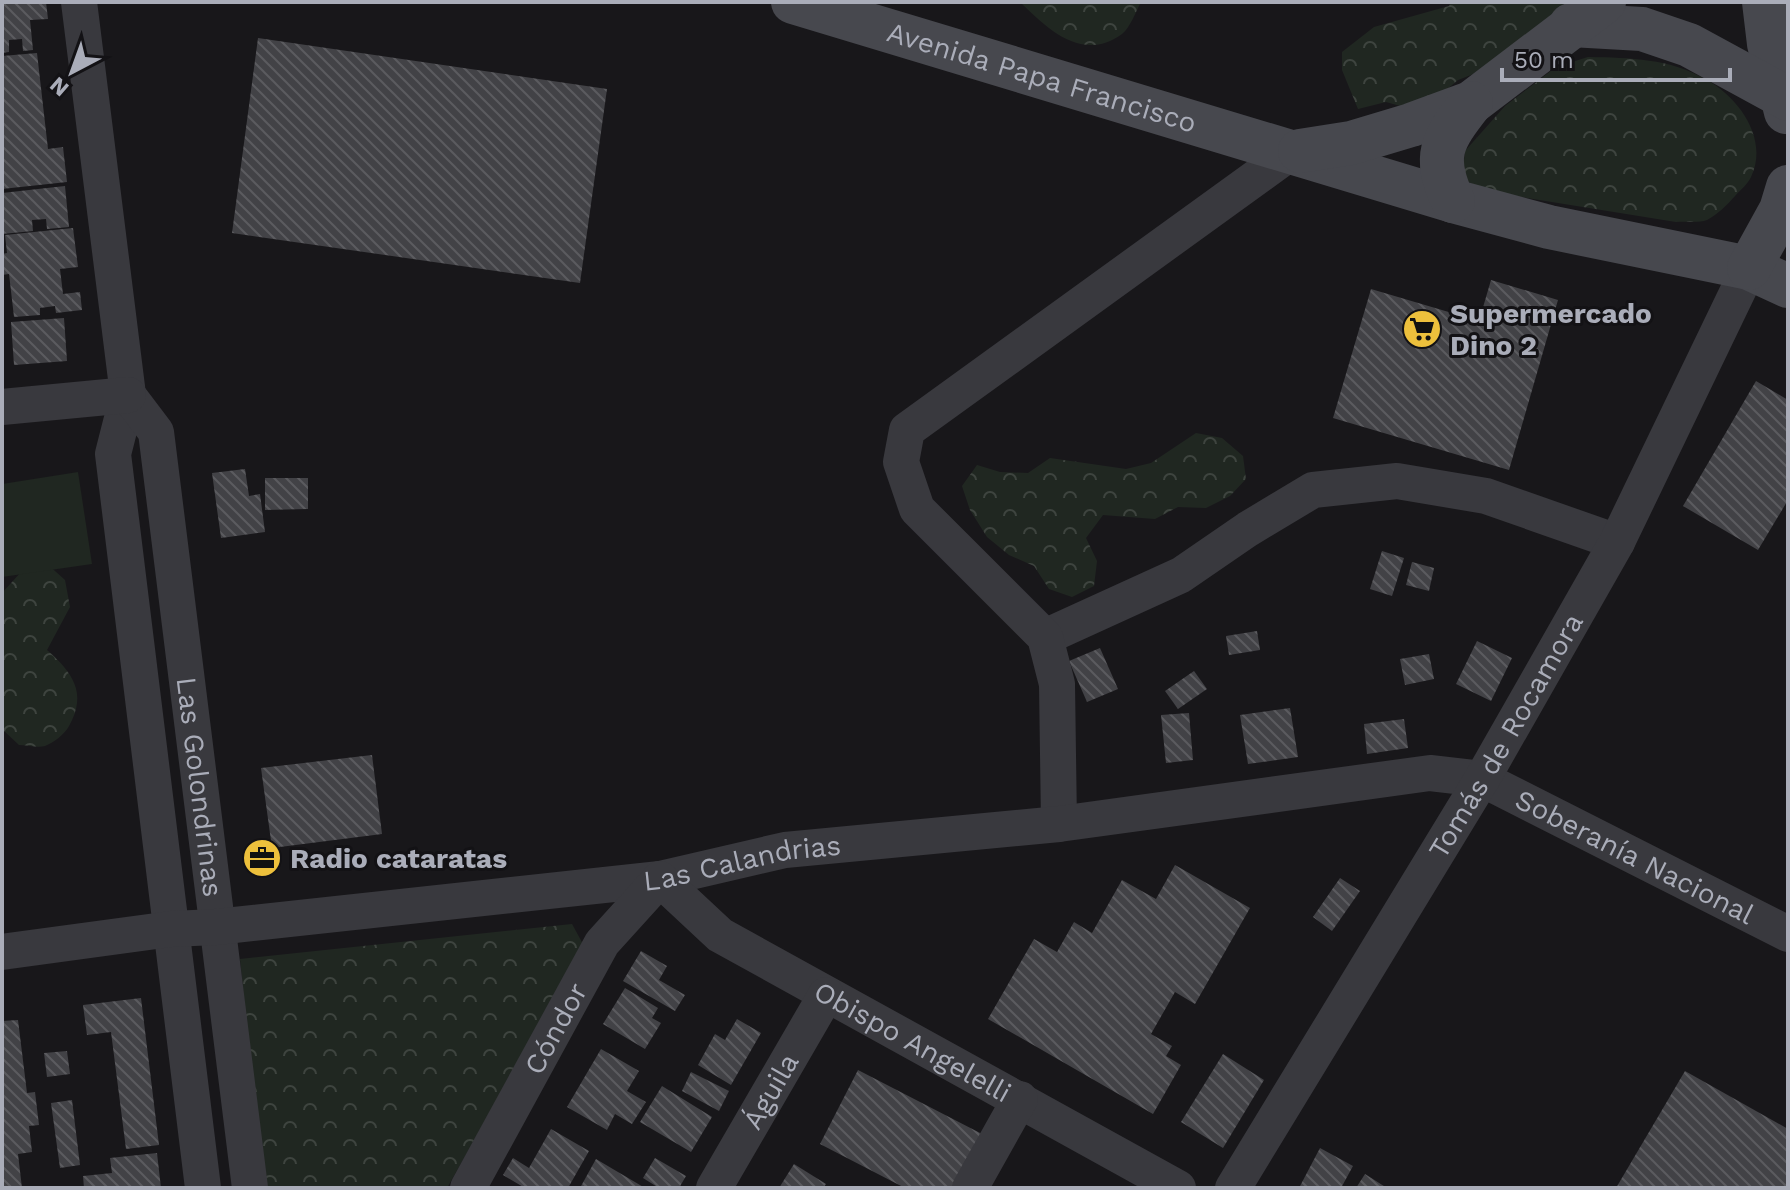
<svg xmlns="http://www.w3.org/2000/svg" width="1790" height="1190" font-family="'Work Sans',sans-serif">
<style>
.forest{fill:url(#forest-crowns)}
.pitch{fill:#202721}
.building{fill:url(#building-back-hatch)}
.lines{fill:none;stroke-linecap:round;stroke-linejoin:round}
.minor{stroke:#39393e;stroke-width:36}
.secondary{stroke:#47484e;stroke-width:44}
.labels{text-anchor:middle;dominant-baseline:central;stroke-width:6;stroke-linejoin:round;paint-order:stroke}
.street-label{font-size:28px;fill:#aaadb9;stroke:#131215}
.poi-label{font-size:28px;font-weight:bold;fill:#aaadb9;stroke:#131215;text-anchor:start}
</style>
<defs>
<pattern id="forest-crowns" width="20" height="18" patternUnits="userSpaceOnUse" patternTransform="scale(2)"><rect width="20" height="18" fill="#202721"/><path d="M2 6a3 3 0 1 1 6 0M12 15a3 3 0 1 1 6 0" fill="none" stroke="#3e443f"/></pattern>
<pattern id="building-back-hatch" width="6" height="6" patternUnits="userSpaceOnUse" patternTransform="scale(2)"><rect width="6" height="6" fill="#424246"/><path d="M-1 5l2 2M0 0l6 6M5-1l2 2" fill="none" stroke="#5b5b5f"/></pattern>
</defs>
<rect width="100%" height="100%" fill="#18171a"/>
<g class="forest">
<path d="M1020 2H1141C1136 11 1130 28 1122 34 1082 63 1048 29 1020 2Z"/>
<polygon points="1451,2 1564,2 1553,36 1489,68 1458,80 1431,103 1411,109 1386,102 1358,109 1342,70 1342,52 1374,27 1449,6"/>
<path d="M1588 57C1630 58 1669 58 1707 80 1739 98 1769 139 1751 177 1748 184 1740 190 1735 196 1728 204 1717 215 1707 220 1699 223 1685 221 1676 222L1490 192 1462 179 1465 151 1505 106 1556 67Z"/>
<polygon points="1196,433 1222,438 1243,456 1246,479 1230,496 1206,508 1178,507 1155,519 1103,515 1086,538 1097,561 1094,586 1072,597 1049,589 1034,566 1009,555 987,537 970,510 962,486 977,465 1000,472 1028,473 1050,458 1126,469 1151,463"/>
<path d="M46 563 65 580 70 607 47 650C72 672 88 693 69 726 65 734 53 743 45 746 37 748 26 745 19 745L2 729V593L22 571Z"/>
<polygon points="572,924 584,946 447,1188 263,1188 240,959"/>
</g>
<polygon class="pitch" points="78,472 92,564 2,577 2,484"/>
<g class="building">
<polygon points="2,2 46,2 48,19 30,20 33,50 23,51 22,39 9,40 9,52 2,53"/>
<polygon points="258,38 607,89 580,283 232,233"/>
<polygon points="37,53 48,149 63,147 67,182 2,189 2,56"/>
<polygon points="65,186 69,227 47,229 46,219 32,220 33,231 2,234 2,193"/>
<polygon points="73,228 78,267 60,269 63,294 80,292 82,310 56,313 55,306 40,308 40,315 14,317 9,274 2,275 2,254 7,253 5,235"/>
<polygon points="1491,280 1558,300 1509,470 1333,418 1371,289 1479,321"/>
<polygon points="64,318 67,361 14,365 11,322"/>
<polygon points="1756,381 1788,400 1788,500 1758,550 1683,506"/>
<polygon points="245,469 249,496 260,494 265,532 221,538 212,473"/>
<polygon points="265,478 308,478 308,509 265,510"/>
<polygon points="1382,551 1404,558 1392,596 1370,589"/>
<polygon points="1412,562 1434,568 1429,591 1406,585"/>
<polygon points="1257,631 1260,650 1229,655 1226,636"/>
<polygon points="1477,641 1512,658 1491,701 1456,684"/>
<polygon points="1100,648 1118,689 1087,702 1069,661"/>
<polygon points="1429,654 1434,679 1405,685 1400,659"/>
<polygon points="1194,671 1207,689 1178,709 1165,691"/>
<polygon points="1290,708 1298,757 1248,764 1240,715"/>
<polygon points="1189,713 1193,760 1166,763 1161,715"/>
<polygon points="1404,719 1408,748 1367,754 1364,724"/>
<polygon points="372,755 382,834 272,848 261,768"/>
<polygon points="1175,865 1250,908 1195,1004 1175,992 1151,1034 1172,1046 1166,1056 1181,1065 1153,1114 988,1019 1034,939 1057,952 1074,922 1092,933 1122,880 1156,899"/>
<polygon points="1340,878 1360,891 1332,931 1313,917"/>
<polygon points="641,951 667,966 659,980 685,995 675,1011 623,981"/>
<polygon points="625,988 658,1008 652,1018 661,1023 645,1049 603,1024"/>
<polygon points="141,998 159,1145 126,1149 111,1032 87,1035 83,1005"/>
<polygon points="737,1019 761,1033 731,1085 698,1065 715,1034 725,1040"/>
<polygon points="18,1020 27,1093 35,1092 39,1125 29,1126 32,1152 18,1154 22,1188 2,1188 2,1021"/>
<polygon points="601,1049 639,1071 627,1091 646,1102 632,1124 615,1114 607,1130 567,1107"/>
<polygon points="67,1051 70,1074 47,1077 44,1053"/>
<polygon points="1223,1054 1264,1080 1223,1148 1181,1122"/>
<polygon points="858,1070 982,1134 954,1188 905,1188 820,1144"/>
<polygon points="1685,1071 1788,1129 1788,1188 1616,1188"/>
<polygon points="691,1072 729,1091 719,1111 682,1091"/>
<polygon points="662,1086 712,1117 691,1152 640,1122"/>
<polygon points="72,1100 80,1165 60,1168 51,1103"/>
<polygon points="551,1129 589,1151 568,1188 525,1188 503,1175 513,1158 529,1168"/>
<polygon points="1320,1148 1353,1166 1341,1188 1299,1188"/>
<polygon points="157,1153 161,1188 84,1188 83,1176 112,1173 110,1158"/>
<polygon points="655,1158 686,1176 679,1188 659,1188 643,1178"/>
<polygon points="596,1159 645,1188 580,1188"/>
<polygon points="794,1164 826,1184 823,1188 779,1188"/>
<polygon points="1365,1174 1387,1188 1356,1188"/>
</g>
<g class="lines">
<g class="minor">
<polyline points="79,2 128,395 113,454 203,1188"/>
<path id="s1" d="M128 395 156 432 250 1188"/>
<polyline points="2,407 128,395"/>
<polyline points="1045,637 1181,575 1248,529 1313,490 1397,481 1486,496 1617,542"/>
<polyline points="1059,824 1057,684 1045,637 917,509 901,462 907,430 1290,153"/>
<path id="s2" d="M2 952 171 929 216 927 660 879 785 850 1059 824 1430 773 1482 779 1788 934"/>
<path id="s3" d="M468 1188 602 943 660 879 720 935 1178 1188"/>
<path id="s4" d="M714 1188 826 995"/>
<polyline points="970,1188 1020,1099"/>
<path id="s5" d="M1233 1188 1482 779 1617 542 1749 268"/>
</g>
<g class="secondary">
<path id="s6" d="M793 2 1453 201 1549 227 1749 268 1788 286"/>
<polyline points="1764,2 1769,44 1786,112"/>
<polyline points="1571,25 1642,29 1689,45 1788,99"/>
<polyline points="1300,151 1351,143 1411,125 1471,103 1604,2"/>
<path d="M1453 201C1432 156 1442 140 1471 103"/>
<polyline points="1749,268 1781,210 1788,187"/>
</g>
</g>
<defs>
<g id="supermarket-disc" transform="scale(2)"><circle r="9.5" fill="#edc03c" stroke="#131215"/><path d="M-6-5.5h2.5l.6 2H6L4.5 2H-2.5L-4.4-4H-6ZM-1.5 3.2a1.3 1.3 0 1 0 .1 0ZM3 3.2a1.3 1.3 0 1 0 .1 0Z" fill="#111"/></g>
<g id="office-disc" transform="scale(2)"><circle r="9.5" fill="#edc03c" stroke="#131215"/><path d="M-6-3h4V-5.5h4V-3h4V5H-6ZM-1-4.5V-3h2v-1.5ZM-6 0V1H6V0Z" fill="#111"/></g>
</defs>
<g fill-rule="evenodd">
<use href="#supermarket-disc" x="1422" y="329"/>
<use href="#office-disc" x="262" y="858"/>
</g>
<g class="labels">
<g class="street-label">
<text stroke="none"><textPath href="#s6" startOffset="260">Avenida Papa Francisco</textPath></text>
<text stroke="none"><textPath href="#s5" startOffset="528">Tomás de Rocamora</textPath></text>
<text stroke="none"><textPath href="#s1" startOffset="404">Las Golondrinas</textPath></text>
<text stroke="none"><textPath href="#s2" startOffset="1664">Soberanía Nacional</textPath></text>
<text stroke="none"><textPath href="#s2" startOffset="746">Las Calandrias</textPath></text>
<text stroke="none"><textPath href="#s3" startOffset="182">Cóndor</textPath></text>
<text stroke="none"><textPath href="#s3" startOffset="668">Obispo Angelelli</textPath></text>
<text stroke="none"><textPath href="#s4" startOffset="112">Águila</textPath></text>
</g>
<g class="poi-label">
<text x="1450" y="313">Supermercado<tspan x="1450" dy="32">Dino 2</tspan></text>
<text x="290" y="858">Radio cataratas</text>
</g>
</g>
<rect width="1790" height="1190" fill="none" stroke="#aaadb9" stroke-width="8"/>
<g transform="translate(72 72) rotate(221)" stroke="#131215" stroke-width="6" paint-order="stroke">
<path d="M0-6L14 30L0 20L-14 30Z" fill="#aaadb9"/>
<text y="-12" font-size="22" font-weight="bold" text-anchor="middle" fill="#aaadb9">N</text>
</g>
<path d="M1502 68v12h228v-12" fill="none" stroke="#aaadb9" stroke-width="4"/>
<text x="1514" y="68" font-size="24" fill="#aaadb9" stroke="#131215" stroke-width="6" paint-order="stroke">50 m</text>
</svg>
